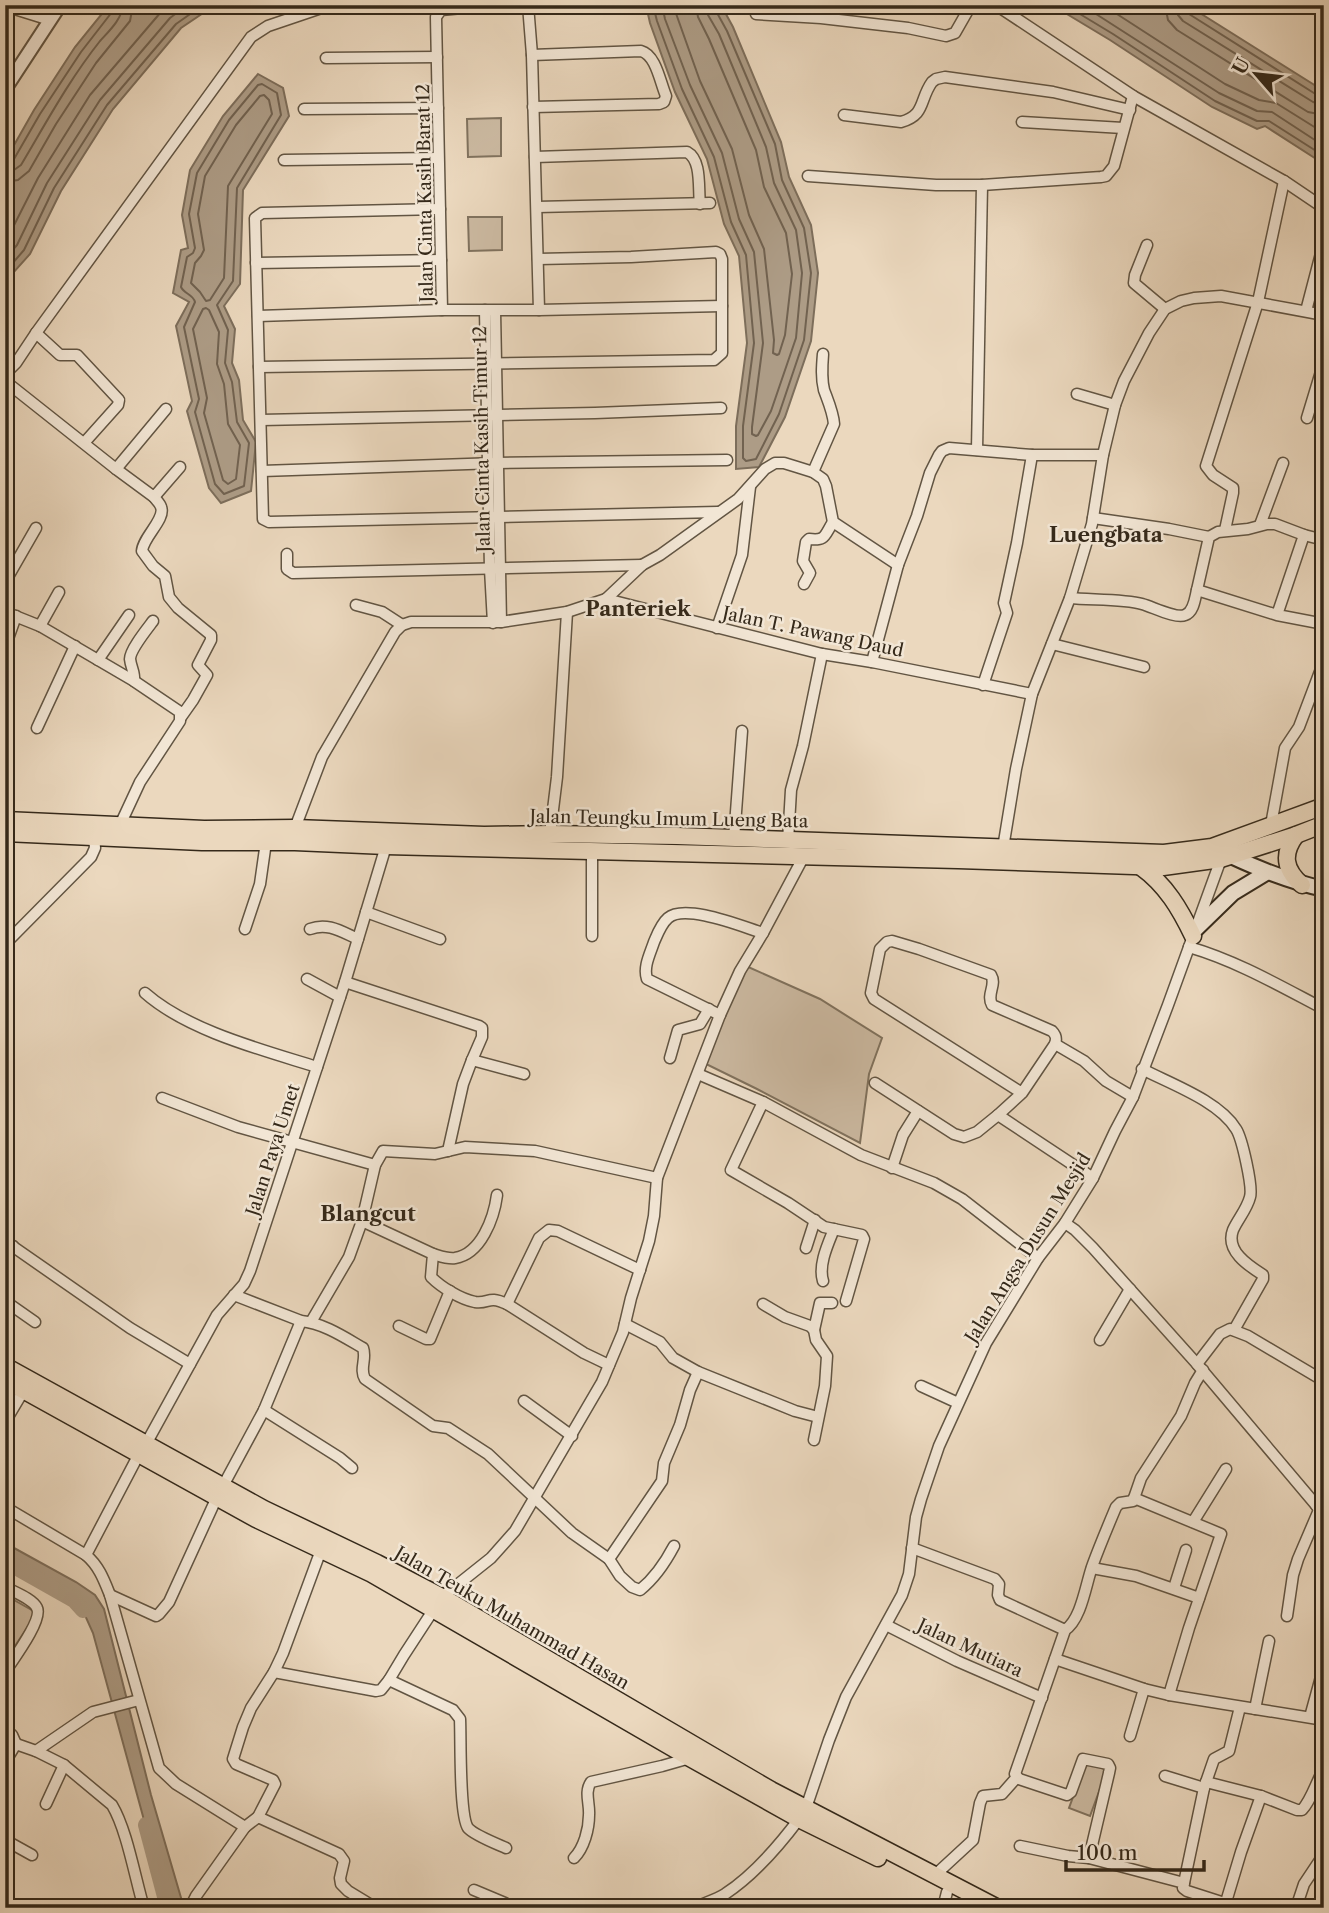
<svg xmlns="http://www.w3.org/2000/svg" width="1329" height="1913" font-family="'Libre Caslon Text',serif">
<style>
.green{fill:#ccbaa2;stroke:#80725e;stroke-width:2}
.water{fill:#ad9c86;stroke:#7d6e5b;stroke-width:2}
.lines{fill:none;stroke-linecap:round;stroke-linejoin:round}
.shore{stroke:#716250;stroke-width:2}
.river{stroke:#ad9c86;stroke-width:16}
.minor-casing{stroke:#625543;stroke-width:13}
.tertiary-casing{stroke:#625543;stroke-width:16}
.secondary-casing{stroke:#35291a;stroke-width:18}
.trunk-casing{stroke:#35291a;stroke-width:19}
.minor{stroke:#f2e6d5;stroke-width:10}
.tertiary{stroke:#f2e6d5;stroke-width:12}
.secondary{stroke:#f2e6d5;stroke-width:14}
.trunk{stroke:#ebd8be;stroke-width:16}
.labels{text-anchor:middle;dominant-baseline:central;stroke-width:5;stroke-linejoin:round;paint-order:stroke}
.street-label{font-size:18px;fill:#35291a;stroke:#f2e6d5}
.quarter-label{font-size:21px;font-weight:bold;fill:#35291a;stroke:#f2e6d5}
</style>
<rect width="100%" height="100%" fill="#ebd8be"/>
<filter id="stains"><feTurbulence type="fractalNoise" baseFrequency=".00286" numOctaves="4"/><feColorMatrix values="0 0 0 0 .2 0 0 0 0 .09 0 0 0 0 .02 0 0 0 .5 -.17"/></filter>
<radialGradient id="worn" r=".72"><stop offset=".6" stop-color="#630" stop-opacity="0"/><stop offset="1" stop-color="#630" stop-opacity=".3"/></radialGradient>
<g class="green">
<polygon points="501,118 501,156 468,157 467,119"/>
<polygon points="468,217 502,217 502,250 469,251"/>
<polygon points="746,966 820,999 882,1038 869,1074 860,1143 757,1089 704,1063"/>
<polygon points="5,1595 37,1613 5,1661"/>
<polygon points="1086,1762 1107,1770 1090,1816 1069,1808"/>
</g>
<g class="water">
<polygon points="109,5 215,5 181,28 113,109 61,191 30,254 5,282 5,161 34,110 75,47"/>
<polygon points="646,5 721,5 733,27 781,142 789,177 811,225 818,273 811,341 785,417 759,467 736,469 736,426 747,343 739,256 724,224 707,159 675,92 650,23"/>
<polygon points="1052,5 1187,5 1324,91 1324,164 1265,126 1257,129 1212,107 1110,40"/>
<polygon points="258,74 283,88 289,116 243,190 240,284 224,306 235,329 232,363 239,380 243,420 256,442 251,491 221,503 209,488 187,411 192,401 176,326 189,302 173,293 181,250 188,248 182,215 190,170 223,116"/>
<polygon points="5,1543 76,1582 95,1595 104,1609 151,1795 184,1908 168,1908 93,1633 84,1613 68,1597 5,1561"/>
</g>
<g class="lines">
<g class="shore">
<polyline points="653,5 657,21 682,89 714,157 731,222 746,255 754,343 743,426 743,458 746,461 756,459 779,414 804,340 811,273 804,228 782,180 775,144 727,31 716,11 715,5"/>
<polyline points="662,5 665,19 690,85 722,153 739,219 754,252 763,343 752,427 752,434 756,436 758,435 771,411 796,338 802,273 796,230 774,183 766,147 719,34 708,15 707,5"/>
<polyline points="673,5 700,81 732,149 749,215 764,249 774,340 773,353 777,355 779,354 785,335 792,274 786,233 764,187 756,150 709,39 698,17 696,5"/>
<polyline points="1065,5 1113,34 1215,101 1257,121 1269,121 1324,156"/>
<polyline points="1082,5 1219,93 1257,111 1272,112 1324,146"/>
<polyline points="1103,5 1225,84 1259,100 1276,103 1324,133"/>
<polyline points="1165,5 1168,20 1177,30 1308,112 1324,115"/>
<polyline points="1176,5 1178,15 1183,21 1313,102 1324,105"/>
<polyline points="1185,5 1185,10 1189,14 1317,95 1324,96"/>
<path d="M262 84 277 93 281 115 237 188 233 281 217 305 228 330 225 363 232 382 237 422 249 443 244 486 224 494 215 484 195 412 199 399 184 327 195 302C193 294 184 294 181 287L187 257 193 253 195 248 189 214 197 173 229 120 258 85Z"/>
<polygon points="264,95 269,100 272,114 228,186 224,278 210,300 206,301 200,292 191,283 195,263 201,256 204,250 198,214 205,176 236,125 260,96"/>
<polyline points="5,163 11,162 14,159 40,114 81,52 112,12 114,5"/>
<path d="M5 172 14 170 21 165C46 123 69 80 100 41 109 31 122 19 123 5"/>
<polyline points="5,182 18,180 29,171 56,124 96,63 130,21 133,5"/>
<polyline points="5,243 38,178 90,95 161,12 169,5"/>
<polyline points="5,259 17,245 47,183 100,100 170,18 187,5"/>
<polyline points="5,272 24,250 54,188 107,105 176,24 203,5"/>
<polygon points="206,308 209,310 219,332 217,364 224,384 228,424 240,445 236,479 228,484 223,480 204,413 207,398 193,329 203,309"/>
</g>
<g class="river">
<polyline points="5,1561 74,1600 83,1610"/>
<polyline points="146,1825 168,1908"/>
</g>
<g class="minor-casing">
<g id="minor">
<polyline points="494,5 441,10 436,17 442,310 539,310 532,55 528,5"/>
<polyline points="996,5 1133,96 1284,181 1324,208"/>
<polyline points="5,6 50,20"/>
<polyline points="756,14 821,18 908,28 946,36 955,33 971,5"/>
<path d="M532 55 641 51C656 55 660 82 666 96L664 102 659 104 533 107"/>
<polyline points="326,58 437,57"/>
<polyline points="304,109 438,108"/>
<path d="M844 115 901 122C926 115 919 100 932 82L936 79 945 77 1053 92 1130 110"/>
<polyline points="1022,122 1123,128"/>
<path d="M535 157 687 152C702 160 698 188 700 204"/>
<polyline points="284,160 438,158"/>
<polyline points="808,176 936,185 982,185 1101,177 1106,176 1114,166 1133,96"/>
<polyline points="537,207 710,203"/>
<polyline points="440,209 262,213 255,218 263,519 269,522 718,512"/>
<polyline points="1147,245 1135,275 1134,283 1165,309"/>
<polyline points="256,263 441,260"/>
<polyline points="485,310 490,569 493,623"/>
<polyline points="539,310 722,306"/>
<polyline points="495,311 501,622"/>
<polyline points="1306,311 1324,242"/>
<polyline points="258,316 442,310"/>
<polyline points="36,333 60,355 77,355 119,400 118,405 84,443"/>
<polyline points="259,367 714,360 722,353 722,259 720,254 716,252 631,257 538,259"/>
<polyline points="5,374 16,363 36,333 251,37 268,26 330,5"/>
<polyline points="5,381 116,469 166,409"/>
<polyline points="1077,394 1115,405"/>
<polyline points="1307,418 1324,362"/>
<polyline points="261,420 595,413 721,408"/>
<polyline points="977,450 982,185"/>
<polyline points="116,469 154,497 180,467"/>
<polyline points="262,471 497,463 727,460"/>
<path d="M813 472 834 424C833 412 828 401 824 390 821 378 822 366 823 354"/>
<path d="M154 497C156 500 160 503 161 507 166 519 143 537 142 551L153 566 165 576 169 597 178 608 211 635V640L198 665 207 675 193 700 181 717"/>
<polyline points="1093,518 1169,529 1209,537"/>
<polyline points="1260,525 1283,463"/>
<polyline points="1225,530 1233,493 1233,488 1213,475 1206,466 1258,302 1284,181"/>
<polyline points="1304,535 1324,540"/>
<polyline points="287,554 287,569 293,573 642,565"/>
<polyline points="5,578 9,575 36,528"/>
<path d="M804 584 810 573 803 561 806 542 809 539C826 541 824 536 833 522"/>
<path d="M1070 598C1090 600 1125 599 1142 604 1153 607 1176 619 1185 615 1194 612 1195 598 1197 590"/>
<polyline points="606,599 642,565 660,555 738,499 765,469 775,463 784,463 797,467 813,472 823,479 826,486 833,522 898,565"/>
<polyline points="356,605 382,612 402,625"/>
<polyline points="5,612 40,626 134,681 180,712 180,721 140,782 120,825"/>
<polyline points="1277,615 1304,535 1275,524 1267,524 1248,529 1218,532 1209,537 1197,590 1277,615 1324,624"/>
<polyline points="40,626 59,592"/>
<polyline points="717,628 742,555 750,487"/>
<polyline points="1052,644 1144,667"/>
<polyline points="5,647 16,616"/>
<polyline points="98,660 129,615"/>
<polyline points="872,662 898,565 917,516 930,473 939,455 942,451 949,448 1032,455 1103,455"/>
<path d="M134 681C135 672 131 668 130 659 130 650 147 629 153 621"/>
<polyline points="983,685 1007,613 1004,603 1017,543 1032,455"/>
<polyline points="37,728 75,646"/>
<polyline points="1271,825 1285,748 1299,727 1324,661"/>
<polyline points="295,828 322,757 395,632 402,625 411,622 501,622 567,612 606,599 822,654 872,662 1032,694"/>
<polyline points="550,834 557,777 567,612"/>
<polyline points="734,839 742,731"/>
<polyline points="788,841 791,790 803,746 822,654"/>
<polyline points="1003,848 1016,769 1032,694 1070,598 1092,524 1103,455 1115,405 1124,381 1149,333 1165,309 1181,301 1194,298 1221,296 1324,315"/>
<polyline points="366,912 440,939"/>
<polyline points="245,929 260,884 266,842"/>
<path d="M310 929C328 922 342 932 358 939"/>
<polyline points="592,936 592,851"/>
<polyline points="5,944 91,857 95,848 94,836"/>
<path d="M1189 947C1237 961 1280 986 1324 1009"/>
<polyline points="307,979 340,997"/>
<polyline points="345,982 479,1026 482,1028 482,1037 472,1060"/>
<path d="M145 993C188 1031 263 1050 317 1067"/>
<path d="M720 1015 647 979C643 967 650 954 654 942 657 935 661 924 668 918 685 903 743 927 763 933"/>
<polyline points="1055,1044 1084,1061 1106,1081 1133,1097"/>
<polyline points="670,1058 678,1030 700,1024 709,1009"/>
<path d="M1142 1069C1171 1084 1219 1101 1236 1129 1242 1138 1253 1187 1250 1197 1247 1209 1238 1219 1233 1230 1225 1251 1249 1266 1263 1275V1279L1234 1330"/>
<polyline points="698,1074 763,1102 861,1155 934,1183 962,1199 1038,1258"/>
<path d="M875 1083 954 1134 964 1137 977 1132 998 1115 1022 1093 1055 1044C1057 1038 1056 1035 1052 1031L992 1005C986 994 997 985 991 975L919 949 892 941 887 942 880 949 871 993 874 999 1022 1093"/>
<polyline points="162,1098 238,1127 375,1165"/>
<polyline points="763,1102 731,1170 788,1203 824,1227 862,1235 864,1239 846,1301"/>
<polyline points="998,1115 1093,1178"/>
<polyline points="448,1151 463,1084 472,1060 524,1074"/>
<polyline points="892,1168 903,1135 918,1111"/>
<path d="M362 1221 433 1254 431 1277C441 1287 460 1299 475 1302 490 1304 487 1295 507 1304L584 1353 609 1365"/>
<polyline points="1065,1223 1075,1230 1093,1248 1197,1364 1316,1505 1324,1517"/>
<polyline points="5,1241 130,1328 190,1364"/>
<polyline points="806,1248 815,1220"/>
<path d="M433 1254C440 1256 447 1259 455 1258 481 1254 494 1218 497 1195"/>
<polyline points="5,1260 13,1246"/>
<path d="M823 1281C818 1265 828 1244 834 1229"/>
<path d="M234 1295 301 1321C323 1323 344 1337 363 1348 367 1359 359 1369 365 1379L433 1426 448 1428 488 1454 572 1533 609 1559 620 1576 632 1587 640 1590C655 1578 665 1563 674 1546"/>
<polyline points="5,1301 35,1322"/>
<polyline points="507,1304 539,1238 549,1230 558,1231 640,1270"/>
<polyline points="763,1304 785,1317 810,1326 814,1330 816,1340 827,1356 825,1386 814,1440"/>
<polyline points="311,1322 349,1257 362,1221 375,1165 383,1151 435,1154 465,1147 535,1151 657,1178"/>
<polyline points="625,1324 660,1342 673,1358 698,1372 795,1411 818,1417"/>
<polyline points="399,1326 426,1339 430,1339 450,1291"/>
<polyline points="814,1330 820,1303 832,1303"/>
<polyline points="1100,1340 1130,1289"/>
<polyline points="1197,1364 1220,1334 1230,1329 1248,1336 1324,1381"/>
<path d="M1203 1370 1195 1383 1181 1416 1141 1478 1133 1501 1120 1503 1116 1507C1108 1526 1100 1545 1093 1564 1086 1582 1082 1619 1065 1630L1015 1774 1019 1779 1067 1795 1071 1792 1083 1759 1108 1764 1110 1768 1109 1773 1089 1858 1184 1883 1183 1888 1187 1891 1240 1908"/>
<polyline points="921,1386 958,1403"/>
<polyline points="524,1401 572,1436"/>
<polyline points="264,1410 340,1458 352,1468"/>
<polyline points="5,1422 24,1390"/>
<polyline points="146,1444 217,1315 244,1284 250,1271 345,982 386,846"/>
<path d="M139 1454 86 1555C99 1566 104 1580 110 1595L159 1768 176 1784 245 1827 258 1817 339 1854 344 1861 340 1878 341 1884 348 1891 376 1908"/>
<polyline points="223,1486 264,1410 301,1321"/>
<polyline points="1134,1498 1221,1534 1189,1628 1169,1695"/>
<polyline points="1316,1505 1324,1490"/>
<polyline points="5,1507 86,1555"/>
<polyline points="1193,1522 1226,1469"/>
<polyline points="912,1548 995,1579 999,1584 998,1595 1000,1600 1065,1630"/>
<polyline points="609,1559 662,1481 664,1463 680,1425 690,1390 698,1372"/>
<polyline points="1092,1568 1136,1576 1199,1598"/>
<path d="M5 1587C14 1592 33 1599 37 1608 43 1620 12 1661 5 1672"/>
<polyline points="1174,1588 1186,1550"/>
<polyline points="110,1595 156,1616 159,1614 169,1602 217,1497"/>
<polyline points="442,1597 491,1558 515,1531 602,1382 623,1332 631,1298 649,1241 654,1216 657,1178 720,1015 740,971 763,933 804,856"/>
<polyline points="1287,1616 1293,1575 1298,1559 1319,1510"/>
<polyline points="886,1625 957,1661 1042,1698"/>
<polyline points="1055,1659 1144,1689 1169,1695 1324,1720"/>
<polyline points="274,1672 376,1691 381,1690 389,1680 404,1655 434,1609"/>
<path d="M389 1680 453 1710 460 1719C461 1738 459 1815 468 1828 474 1835 497 1844 506 1848"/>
<polyline points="1255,1709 1269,1641"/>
<polyline points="1310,1717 1324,1666"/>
<polyline points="5,1728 12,1735 16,1744"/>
<polyline points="1130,1736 1144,1689"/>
<path d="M36 1751 64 1765 112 1805C127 1830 135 1878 144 1908"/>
<polyline points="5,1762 16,1744 36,1751 93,1712 139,1700"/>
<polyline points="1165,1776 1204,1788"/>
<path d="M1206 1782 1261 1796 1297 1810H1302C1312 1799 1316 1782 1324 1769"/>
<polyline points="46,1804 64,1765"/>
<polyline points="806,1808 829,1740 846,1697 902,1595 909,1574 916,1517 921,1499 939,1446 986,1343 1038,1258 1065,1223 1093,1178 1115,1131 1133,1097 1168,1005 1221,859"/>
<polyline points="258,1817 275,1784 273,1780 236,1764 233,1759 243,1727 251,1708 274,1672 283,1653 321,1550"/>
<polyline points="5,1840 32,1855"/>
<polyline points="1020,1846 1068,1856 1089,1858"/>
<path d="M574 1858C584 1848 589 1829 589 1815 590 1804 584 1792 591 1782L662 1766 690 1758"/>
<polyline points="934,1876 973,1840 980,1803 983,1796 1002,1794 1017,1777"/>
<polyline points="1184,1883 1204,1788 1214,1759 1229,1751 1240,1707"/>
<polyline points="474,1890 505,1903 508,1908"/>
<polyline points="1226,1902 1241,1852 1261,1796"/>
<polyline points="190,1908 196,1896 245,1827"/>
<path d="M694 1908C704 1903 715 1900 725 1894 754 1875 778 1847 799 1819"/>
<polyline points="943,1908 947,1892"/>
<polyline points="1296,1908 1304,1884 1324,1854"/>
</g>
</g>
<g class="tertiary-casing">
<polyline id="tertiary" points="5,89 60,5"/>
</g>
<g class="secondary-casing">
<g id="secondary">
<path d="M1231 856C1261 870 1291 882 1324 889"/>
<polyline points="1196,929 1233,893 1266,873"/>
</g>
</g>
<g class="trunk-casing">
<g id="trunk">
<polyline points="5,820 204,829 295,828 484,835 550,834 677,836 1164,853 1212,847 1324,806"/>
<polyline points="5,833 202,842 295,842 386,846 958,860 1163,867 1221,859 1296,835 1324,824"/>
<path d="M1296 835C1282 854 1284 869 1302 885"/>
<path d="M1141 867C1166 885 1180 909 1193 936"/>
<polyline points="5,1366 264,1509 377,1563 442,1597 771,1790 998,1908"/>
<polyline points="5,1380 256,1519 372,1574 690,1758 799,1819 878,1858"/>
</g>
</g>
<use href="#minor" class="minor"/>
<use href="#tertiary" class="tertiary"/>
<use href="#secondary" class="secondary"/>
<use href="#trunk" class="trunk"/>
</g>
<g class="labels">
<g class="street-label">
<text transform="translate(425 193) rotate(-91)">Jalan Cinta Kasih Barat 12</text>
<text transform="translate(482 439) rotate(-91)">Jalan Cinta Kasih Timur 12</text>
<text transform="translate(813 632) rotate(12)">Jalan T. Pawang Daud</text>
<text transform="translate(669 819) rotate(1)">Jalan Teungku Imum Lueng Bata</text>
<text transform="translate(273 1150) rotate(-72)">Jalan Paya Umet</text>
<text transform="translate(1028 1248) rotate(-58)">Jalan Angsa Dusun Mesjid</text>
<text transform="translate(512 1618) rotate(30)">Jalan Teuku Muhammad Hasan</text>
<text transform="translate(970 1648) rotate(25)">Jalan Mutiara</text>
</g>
<g class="quarter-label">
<text x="1106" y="534">Luengbata</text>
<text x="638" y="608">Panteriek</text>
<text x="368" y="1213">Blangcut</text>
</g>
</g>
<rect width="1329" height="1913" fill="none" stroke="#ebd8be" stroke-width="28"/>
<rect x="7" y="7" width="1315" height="1899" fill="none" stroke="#35291a" stroke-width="3.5"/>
<rect x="14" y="14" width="1301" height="1885" fill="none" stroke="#35291a" stroke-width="2"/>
<g transform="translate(1256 74) rotate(298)" stroke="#f2e6d5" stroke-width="5" paint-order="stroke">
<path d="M0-5L12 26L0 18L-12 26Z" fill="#35291a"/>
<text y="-10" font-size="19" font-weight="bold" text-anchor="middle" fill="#35291a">U</text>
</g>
<path d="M1066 1860v10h138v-10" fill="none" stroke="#35291a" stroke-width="3.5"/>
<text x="1077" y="1860" font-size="21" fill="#35291a" stroke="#f2e6d5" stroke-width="5" paint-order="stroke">100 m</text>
<rect width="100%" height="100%" filter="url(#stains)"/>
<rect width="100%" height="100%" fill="url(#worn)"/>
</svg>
